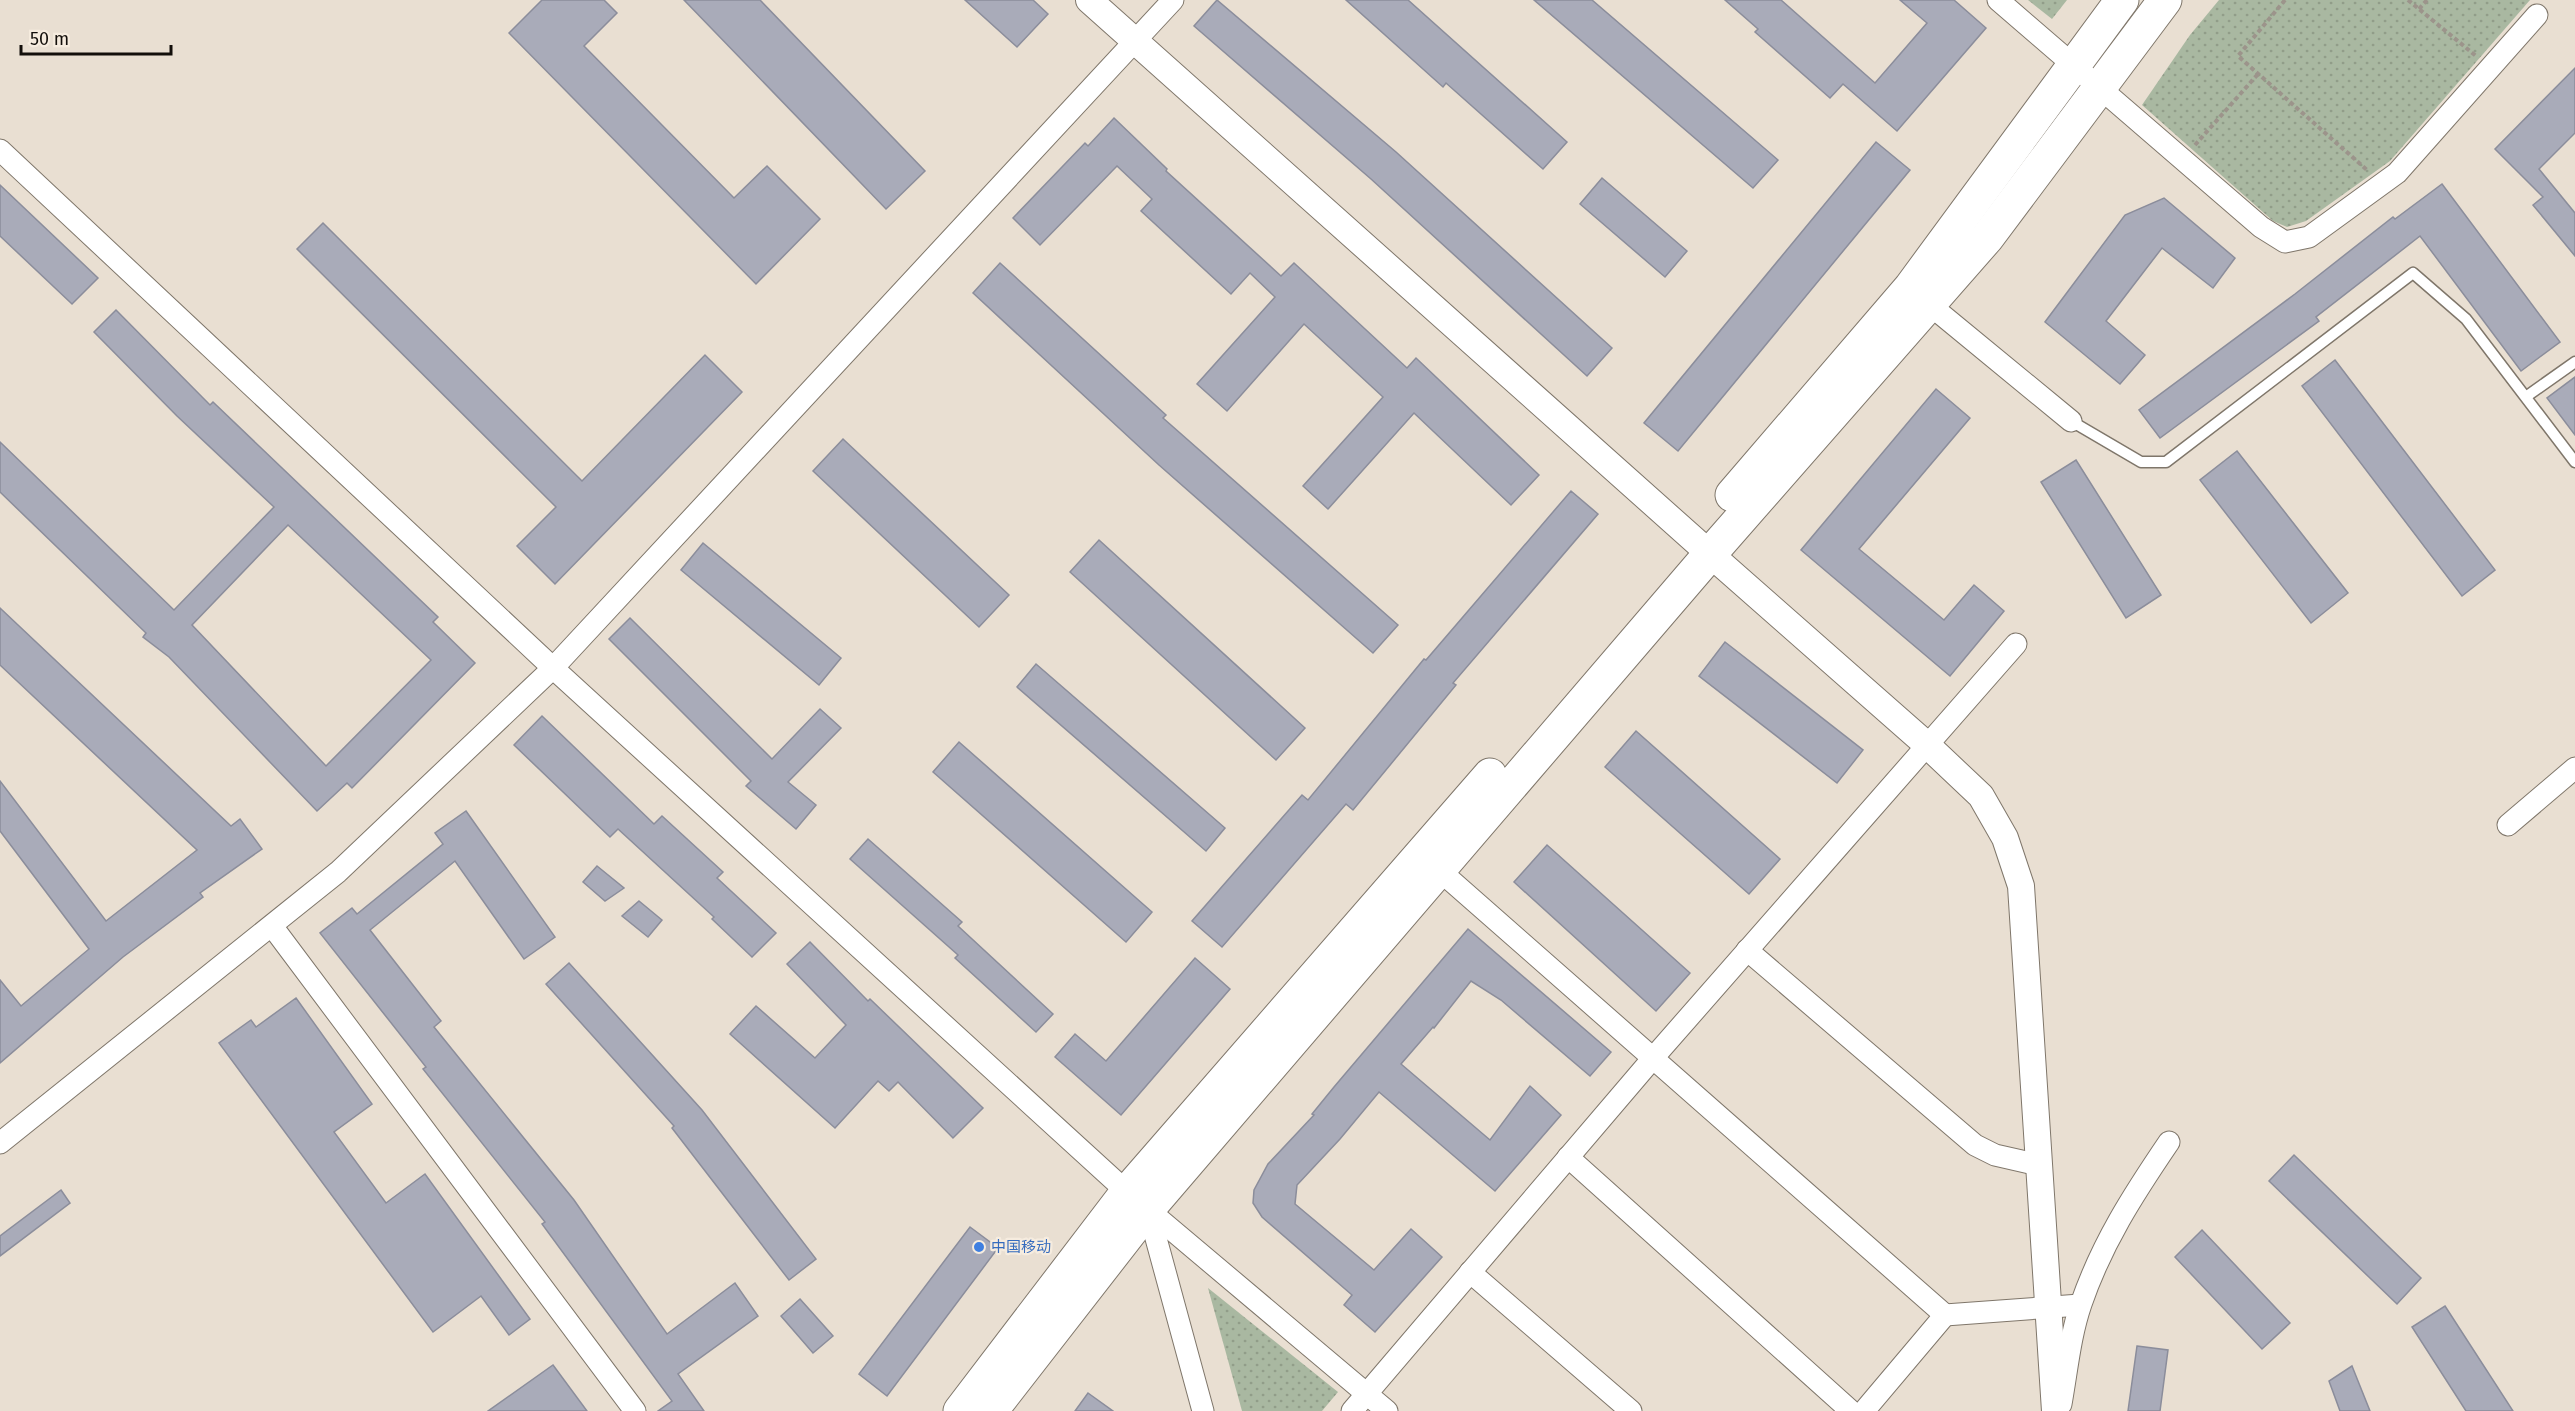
<svg xmlns="http://www.w3.org/2000/svg" width="2575" height="1411" font-family="'Fira Sans','Noto Sans SC',sans-serif">
<style>
.park{fill:url(#park-dots)}
.building{fill:#a9abb9;stroke:#8b8d9b;stroke-width:1.5;fill-rule:evenodd}
.lines{fill:none;stroke-linecap:round;stroke-linejoin:round}
.service-casing{stroke:#7f766a;stroke-width:13}
.minor-casing{stroke:#7f766a;stroke-width:23}
.tertiary-casing{stroke:#7f766a;stroke-width:28}
.trunk-casing{stroke:#7f766a;stroke-width:35}
.path{stroke:#9c948b;stroke-width:4;stroke-dasharray:4.5 3;stroke-linecap:butt}
.service{stroke:#fff;stroke-width:10}
.minor{stroke:#fff;stroke-width:21}
.tertiary{stroke:#fff;stroke-width:26}
.trunk{stroke:#fff;stroke-width:33}
.shop-dot{fill:#3f7fe0;stroke:#f6ecdf;stroke-width:2}
.labels{text-anchor:middle;dominant-baseline:central;stroke-width:4.5;stroke-linejoin:round;paint-order:stroke}
.shop-label{font-size:15px;fill:#366cbe;stroke:#f6ecdf;text-anchor:start}
</style>
<defs>
<pattern id="park-dots" width="8" height="8" patternUnits="userSpaceOnUse" patternTransform="scale(1.5)"><rect width="8" height="8" fill="#a9b8a1"/><path d="M2 2h.1M6 6h.1" fill="none" stroke="#919d89" stroke-width="1.8" stroke-linecap="round"/></pattern>
</defs>
<rect width="100%" height="100%" fill="#e9dfd2"/>
<g class="park">
<polygon points="2028,0 2067,0 2052,19"/>
<polygon points="2219,0 2530,0 2390,161 2306,221 2287,227 2273,221 2142,105 2190,35"/>
<polygon points="1208,1288 1338,1392 1322,1411 1242,1411"/>
</g>
<g class="building">
<polygon points="542,0 604,0 617,13 584,46 734,198 767,166 820,219 756,284 509,33"/>
<polygon points="684,0 760,0 925,171 886,209"/>
<polygon points="965,0 1033,0 1048,14 1017,47"/>
<polygon points="1217,0 1396,152 1612,348 1587,376 1371,179 1194,26"/>
<polygon points="1346,0 1408,0 1567,142 1543,169 1446,83 1443,87"/>
<polygon points="1534,0 1592,0 1778,160 1753,188"/>
<polygon points="1725,0 1781,0 1875,83 1927,23 1900,0 1954,0 1986,28 1897,131 1843,84 1830,98 1755,32 1758,29"/>
<polygon points="2575,68 2575,133 2539,169 2575,213 2575,256 2533,205 2543,197 2495,149"/>
<polygon points="1114,118 1167,169 1166,171 1281,276 1294,263 1407,368 1416,358 1539,475 1511,505 1414,413 1328,509 1303,486 1383,397 1304,324 1227,411 1197,384 1275,297 1250,273 1231,294 1141,211 1152,199 1117,166 1040,245 1013,218 1085,143 1088,146"/>
<polygon points="1876,142 1910,170 1678,451 1644,423"/>
<polygon points="1602,178 1687,251 1665,277 1580,204"/>
<polygon points="2442,184 2560,342 2521,371 2420,236 2316,317 2319,321 2160,438 2139,410 2295,294 2393,217 2395,219"/>
<polygon points="0,185 98,278 72,304 0,236"/>
<polygon points="2164,198 2235,258 2213,288 2162,248 2106,321 2145,355 2120,384 2045,322 2125,215"/>
<polygon points="323,223 582,481 705,355 742,392 555,584 517,546 556,507 297,249"/>
<polygon points="1000,263 1166,415 1163,418 1398,625 1373,653 1159,465 973,293"/>
<path d="M116 310 210 405 213 402 438 617 433 622 475 663 352 788 347 783 317 811 169 657 143 637 146 633 0 492V442L174 610 274 507 177 416 94 332ZM288 525 431 660 326 766 192 625Z"/>
<polygon points="2335,360 2495,570 2462,596 2302,386"/>
<polygon points="2575,377 2575,435 2547,398"/>
<polygon points="1936,389 1970,418 1859,549 1944,620 1974,585 2004,611 1950,676 1801,550"/>
<polygon points="843,439 1009,595 979,627 813,471"/>
<polygon points="2237,451 2348,593 2311,623 2200,480"/>
<polygon points="2076,460 2161,595 2126,618 2041,482"/>
<polygon points="1571,491 1598,514 1453,683 1456,685 1353,810 1346,804 1222,947 1192,921 1302,795 1308,800 1424,659 1426,660"/>
<polygon points="1099,540 1305,728 1276,760 1070,572"/>
<polygon points="703,543 841,658 819,685 681,570"/>
<polygon points="0,608 231,826 240,819 262,849 200,893 203,897 123,957 0,1063 0,980 21,1006 89,949 0,831 0,781 106,921 197,850 0,665"/>
<polygon points="630,618 772,759 820,709 841,728 788,782 816,805 796,829 746,786 751,781 609,639"/>
<polygon points="1725,642 1863,750 1837,783 1699,676"/>
<polygon points="1036,664 1225,828 1206,851 1017,687"/>
<polygon points="542,716 654,824 662,816 723,872 717,878 776,933 752,957 712,919 714,917 618,829 610,837 514,745"/>
<polygon points="1636,731 1780,859 1749,894 1605,767"/>
<polygon points="959,742 1152,912 1126,942 933,772"/>
<polygon points="466,811 555,937 524,959 455,861 370,930 441,1021 434,1027 574,1200 667,1334 735,1283 758,1316 678,1374 704,1411 658,1411 672,1401 542,1224 545,1222 423,1069 426,1067 320,933 352,908 357,914 443,844 435,833"/>
<polygon points="868,839 962,922 958,926 1053,1014 1036,1032 955,958 958,955 850,859"/>
<polygon points="1547,845 1690,973 1656,1011 1514,882"/>
<polygon points="597,866 624,888 605,901 583,882"/>
<polygon points="639,901 662,920 648,937 622,916"/>
<polygon points="1468,929 1611,1052 1590,1076 1501,1000 1471,981 1434,1028 1433,1027 1401,1064 1490,1140 1530,1086 1561,1115 1495,1191 1379,1092 1340,1139 1297,1185 1295,1204 1374,1270 1411,1229 1442,1257 1375,1332 1344,1305 1352,1295 1262,1217 1253,1203 1254,1190 1268,1164 1314,1115 1312,1114 1334,1087"/>
<polygon points="810,942 868,1001 870,999 983,1108 953,1138 898,1082 889,1091 878,1081 835,1128 730,1034 756,1006 815,1058 846,1025 787,964"/>
<polygon points="1195,958 1230,989 1121,1115 1055,1057 1075,1034 1106,1061"/>
<polygon points="569,963 702,1110 816,1259 789,1280 672,1128 674,1126 546,984"/>
<polygon points="296,998 372,1104 334,1132 386,1203 425,1174 530,1319 509,1335 481,1296 433,1332 219,1043 251,1020 256,1027"/>
<polygon points="2294,1155 2421,1278 2397,1304 2269,1181"/>
<polygon points="61,1190 70,1203 0,1256 0,1236"/>
<polygon points="970,1227 998,1248 887,1396 859,1374"/>
<polygon points="2202,1230 2290,1323 2262,1349 2175,1257"/>
<polygon points="800,1299 833,1336 813,1353 781,1316"/>
<polygon points="2445,1306 2513,1411 2466,1411 2412,1327"/>
<polygon points="2137,1346 2168,1350 2160,1411 2128,1411"/>
<polygon points="553,1365 587,1411 488,1411"/>
<polygon points="2352,1366 2370,1411 2340,1411 2329,1381"/>
<polygon points="1088,1393 1113,1411 1075,1411"/>
</g>
<g class="lines">
<g class="service-casing">
<g id="service">
<polyline points="2527,396 2575,362"/>
<polyline points="2071,421 2141,462 2166,462 2413,273 2466,319 2575,462"/>
</g>
</g>
<g class="minor-casing">
<g id="minor">
<polyline points="1998,0 2261,227 2285,242 2309,237 2397,173 2537,15"/>
<polyline points="0,150 553,668 1127,1192 1387,1411"/>
<polyline points="1919,296 2071,421"/>
<polyline points="2508,825 2575,768"/>
<polyline points="1431,863 1945,1315 2080,1305"/>
<polyline points="272,926 635,1411"/>
<polyline points="1747,950 1975,1145 1995,1155 2039,1165"/>
<polyline points="0,1143 338,872 553,668 1173,0"/>
<polyline points="1568,1157 1851,1411"/>
<polyline points="1148,1209 1203,1411"/>
<polyline points="1470,1272 1631,1411"/>
<path d="M2061 1404C2067 1371 2070 1336 2081 1304 2102 1243 2133 1195 2169 1142"/>
<polyline points="1352,1411 1653,1058 2016,644"/>
<polyline points="1864,1411 1945,1315"/>
</g>
</g>
<g class="tertiary-casing">
<polyline id="tertiary" points="1089,0 1710,554 1927,745 1981,796 2005,838 2021,886 2055,1411"/>
</g>
<g class="trunk-casing">
<g id="trunk">
<polyline points="1732,495 1910,288 2122,0"/>
<polyline points="960,1411 1127,1192 1490,775"/>
<polyline points="991,1411 1148,1209 1710,554 1987,238 2165,0"/>
</g>
</g>
<g class="path">
<polyline points="2285,0 2238,56 2367,170"/>
<polyline points="2408,0 2476,56"/>
<polyline points="2419,9 2427,0"/>
<polyline points="2195,145 2258,74"/>
</g>
<use href="#service" class="service"/>
<use href="#minor" class="minor"/>
<use href="#tertiary" class="tertiary"/>
<use href="#trunk" class="trunk"/>
</g>
<circle class="shop-dot" cx="979" cy="1247" r="6"/>
<g class="labels">
<g class="shop-label">
<text x="991" y="1247">中国移动</text>
</g>
</g>
<path d="M21 45v9h150v-9" fill="none" stroke="#130f0b" stroke-width="3"/>
<text x="30" y="45" font-size="18" fill="#130f0b" stroke="#f6ecdf" stroke-width="4.5" paint-order="stroke">50 m</text>
</svg>
